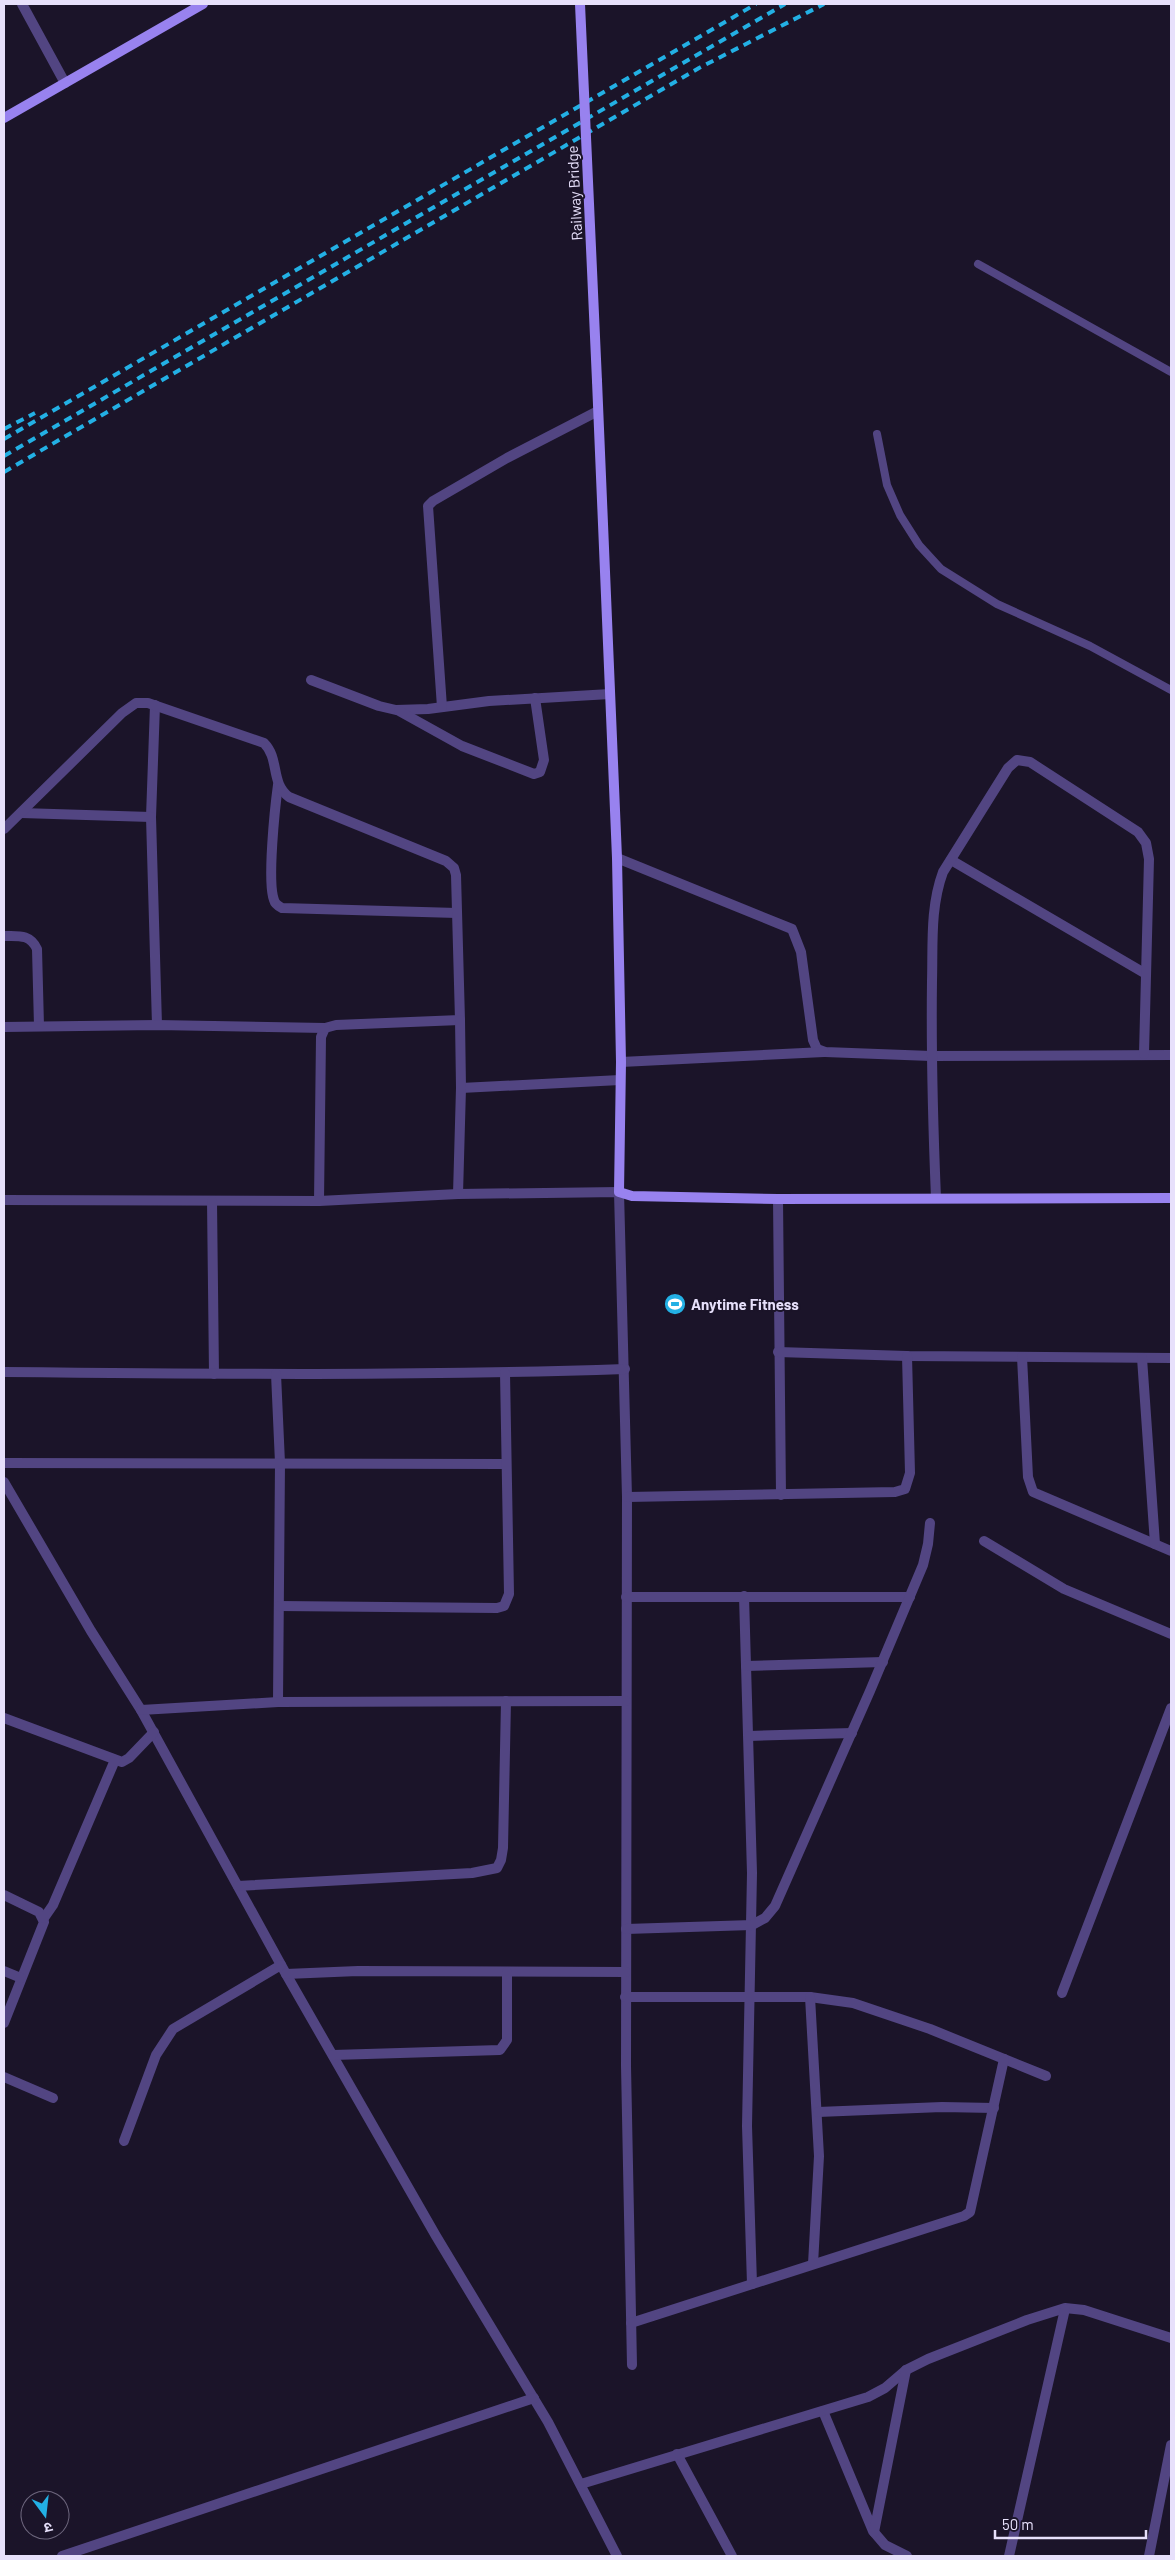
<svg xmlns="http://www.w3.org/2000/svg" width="1175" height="2560" font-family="Barlow,'Noto Sans Devanagari',sans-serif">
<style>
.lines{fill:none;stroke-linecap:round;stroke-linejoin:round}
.lane{stroke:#524582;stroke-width:8}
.street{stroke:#524582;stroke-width:10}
.secondary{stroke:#9882ef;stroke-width:10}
.rail{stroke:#23b0e4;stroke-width:4;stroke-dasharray:8 6;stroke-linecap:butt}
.secondary-bridge{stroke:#9882ef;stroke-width:10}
.labels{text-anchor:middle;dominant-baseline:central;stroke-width:4;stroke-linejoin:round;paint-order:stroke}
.street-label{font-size:15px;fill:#e7e0fb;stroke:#1b1429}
.poi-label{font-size:15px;font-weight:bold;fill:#e7e0fb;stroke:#1b1429;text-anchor:start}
</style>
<rect width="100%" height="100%" fill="#1b1429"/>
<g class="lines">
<g class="lane">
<polyline points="978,264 1171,372"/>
<polyline points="877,434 887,485 900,515 919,545 941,569 997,604 1090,646 1171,690"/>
</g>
<g class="street">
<polyline points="22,4 65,83"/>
<polyline points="311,680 379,706 396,710 428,709 489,701 610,694"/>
<polyline points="155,705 151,817 157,1025"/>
<polyline points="442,707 428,506 433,501 507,458 598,411"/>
<polyline points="399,711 462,746 534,774 540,772 544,760 535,698"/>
<path d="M278 785C275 807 267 882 274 900 275 904 278 906 282 908L457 913"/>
<polyline points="21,813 151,817"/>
<path d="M4 829 122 713 136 703H148L264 743C280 759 270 783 289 797L446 861 454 868 456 875 460 1020 336 1025 325 1028 321 1037 319 1201"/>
<polyline points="617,858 792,929 801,952 813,1040 817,1049 825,1052 931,1056 1171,1055"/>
<polyline points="951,860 1146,974"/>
<path d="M4 936C19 936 30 934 37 949L39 1026"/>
<polyline points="4,1027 157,1025 325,1028"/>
<polyline points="621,1062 824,1052"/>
<polyline points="461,1088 620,1080"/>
<polyline points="458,1194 461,1088 460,1020"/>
<path d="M936 1198C933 1125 931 1053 932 981 933 945 930 907 943 872L1008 768 1017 760 1030 762 1138 832 1146 843 1149 859 1144 1054"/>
<polyline points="778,1199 781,1495"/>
<polyline points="4,1200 319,1201 458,1194 619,1192 627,1497 626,2066 632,2365"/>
<polyline points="212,1201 214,1374"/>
<polyline points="778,1352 907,1356 1171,1358"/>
<polyline points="1022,1357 1028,1477 1033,1492 1171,1551"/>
<polyline points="1142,1358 1155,1544"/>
<path d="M4 1372C211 1374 418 1376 625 1369"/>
<polyline points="276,1374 280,1463 278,1702"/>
<polyline points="4,1463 506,1464"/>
<polyline points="4,1482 91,1631 141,1710 286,1974 436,2236 548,2422 617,2556"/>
<polyline points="627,1497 895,1492 905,1489 910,1473 907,1356"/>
<polyline points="984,1541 1064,1589 1171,1634"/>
<polyline points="744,1596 752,1873 747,2126 752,2284"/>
<polyline points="626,1597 910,1597"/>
<polyline points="279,1606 497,1608 504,1606 509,1594 505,1373"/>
<polyline points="746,1666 883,1662"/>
<polyline points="141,1710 278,1702 626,1701"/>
<polyline points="4,1718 122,1762 129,1758 154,1732"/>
<polyline points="749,1736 852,1733"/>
<polyline points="238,1886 472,1873 497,1868 501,1860 503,1848 506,1701"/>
<polyline points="4,1895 39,1912 44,1922 4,2023"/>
<polyline points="44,1918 53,1905 115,1760"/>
<polyline points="626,1929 752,1925 765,1918 775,1906 870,1691 923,1565 928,1544 930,1523"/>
<polyline points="4,1971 21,1978"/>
<polyline points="286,1974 358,1971 626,1972"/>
<polyline points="1062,1993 1171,1708"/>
<polyline points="625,1997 810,1997 853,2003 930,2029 1046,2076"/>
<polyline points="810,1997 819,2156 813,2264"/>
<polyline points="333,2055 500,2050 507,2040 507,1972"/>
<polyline points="4,2077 53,2098"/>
<polyline points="818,2112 942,2107 994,2108"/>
<polyline points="124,2141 156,2055 173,2029 281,1965"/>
<polyline points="631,2323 964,2216 970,2212 1004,2059"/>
<polyline points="823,2411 873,2531 885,2545 907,2556"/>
<polyline points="677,2454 732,2556"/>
<polyline points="581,2484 868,2397 885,2388 906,2370 928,2359 1027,2320 1065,2308 1084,2310 1171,2338"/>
<polyline points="874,2532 906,2370"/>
<polyline points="62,2556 534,2398"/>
<polyline points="1009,2556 1065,2309"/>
<polyline points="1149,2556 1171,2445"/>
</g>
<g class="secondary">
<polyline points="4,118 203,4"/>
<polyline points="597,381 617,858 621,1062 619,1192 632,1196 778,1199 1171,1198"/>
</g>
<g class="rail">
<polyline points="4,429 35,413"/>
<polyline points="4,439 756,4"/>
<polyline points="4,456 785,4"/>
<polyline points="4,472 699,68 824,4"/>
</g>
<polyline class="secondary-bridge" points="580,4 597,381"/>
</g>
<defs>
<g id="stadium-disc" transform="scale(1.125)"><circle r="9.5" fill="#23b0e4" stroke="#1b1429"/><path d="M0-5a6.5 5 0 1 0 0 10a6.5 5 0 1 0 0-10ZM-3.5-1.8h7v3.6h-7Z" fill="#fff"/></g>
</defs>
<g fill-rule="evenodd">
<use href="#stadium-disc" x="675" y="1304"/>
</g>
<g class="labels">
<g class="street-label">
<text transform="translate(574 193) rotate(-93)">Railway Bridge</text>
</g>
<g class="poi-label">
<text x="691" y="1304">Anytime Fitness</text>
</g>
</g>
<rect width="1175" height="2560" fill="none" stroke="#e7e0fb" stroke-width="10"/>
<g transform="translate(45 2515) rotate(165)"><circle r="24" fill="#1b1429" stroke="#6d667d"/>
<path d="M0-4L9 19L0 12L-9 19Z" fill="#23b0e4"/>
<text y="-8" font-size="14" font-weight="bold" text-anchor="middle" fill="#e7e0fb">उ</text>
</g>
<path d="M995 2530v8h151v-8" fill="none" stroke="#e7e0fb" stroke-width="2.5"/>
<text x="1002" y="2530" font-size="15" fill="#e7e0fb" stroke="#1b1429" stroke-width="4" paint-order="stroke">50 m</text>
</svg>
